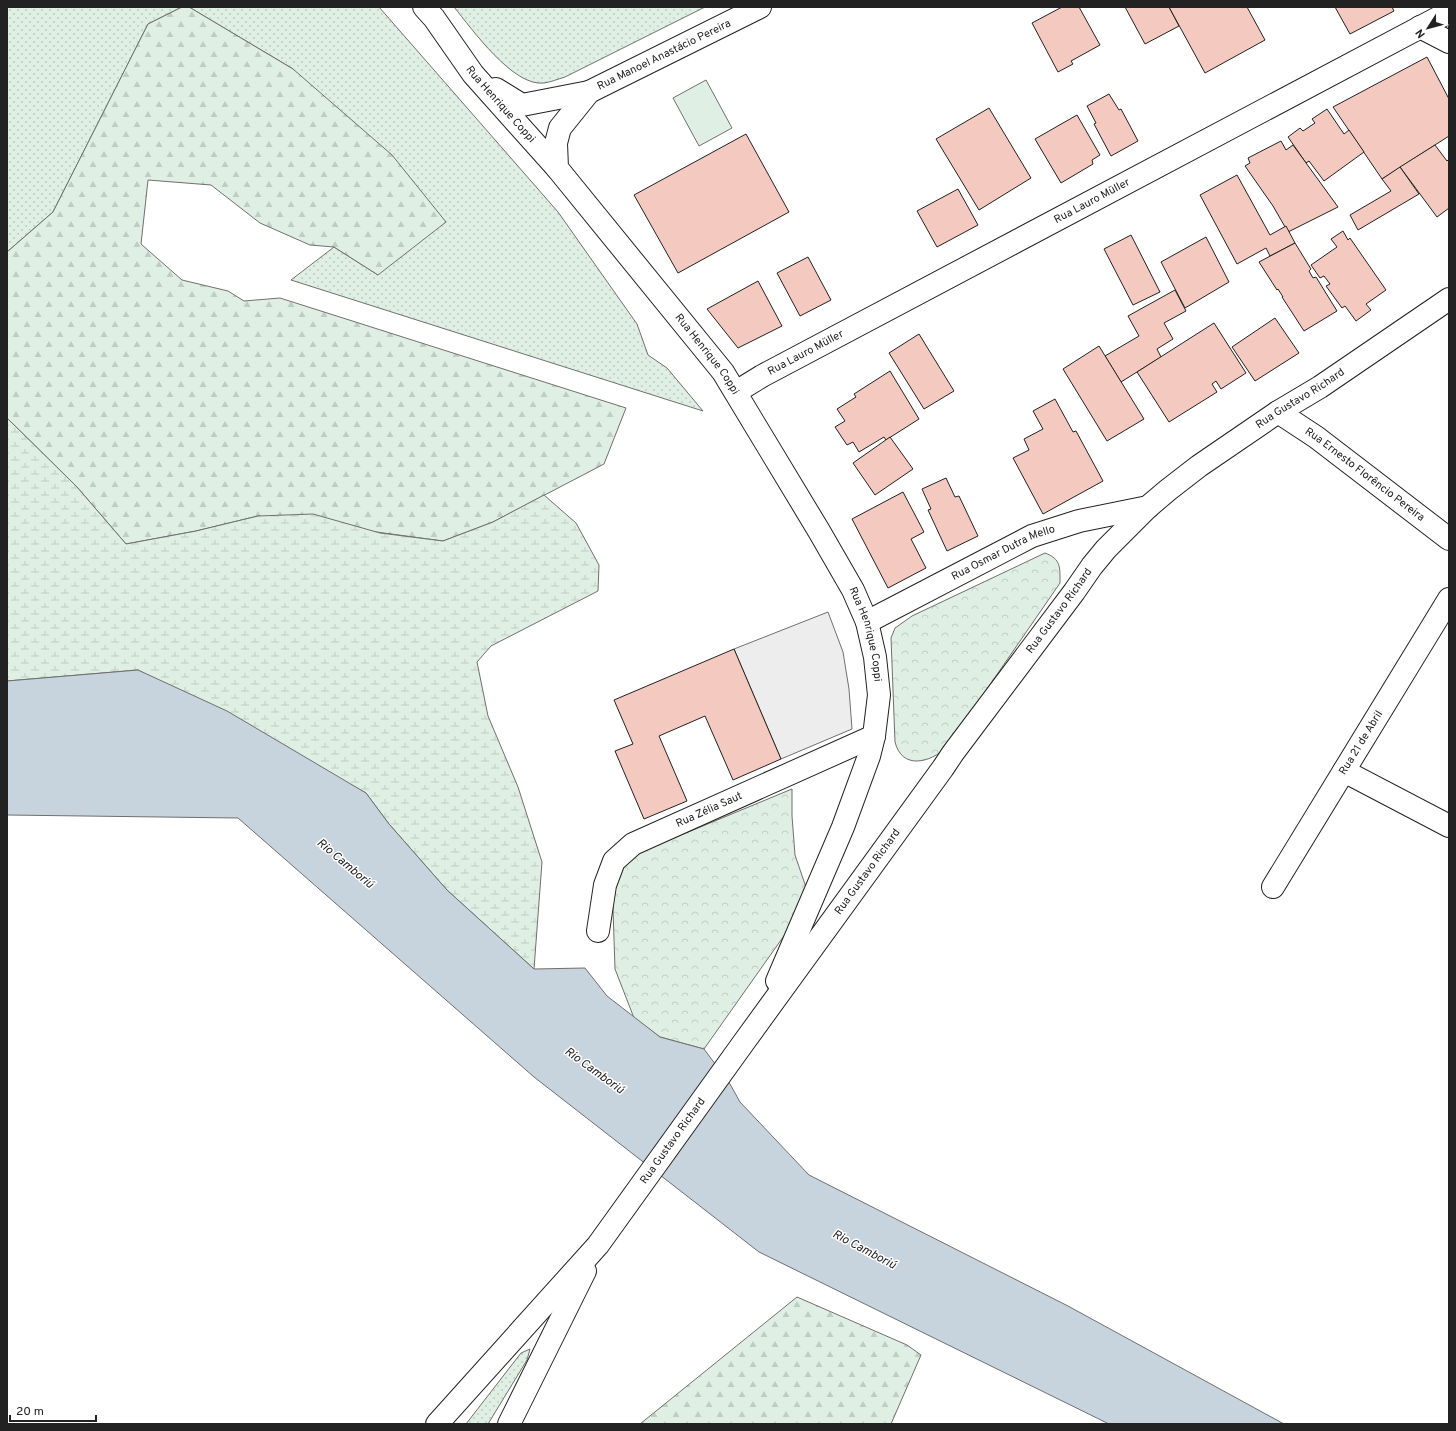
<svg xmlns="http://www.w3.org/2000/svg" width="1456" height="1431" font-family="Overpass,sans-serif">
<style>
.grass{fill:url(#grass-dots);stroke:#6f6f6f}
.forest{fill:url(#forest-firs);stroke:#6f6f6f}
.wetland{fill:url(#wetland-marsh);stroke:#6f6f6f}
.park{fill:url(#park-crowns);stroke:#6f6f6f}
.pitch{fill:#e0efe3;stroke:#6f6f6f}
.parking{fill:#ededed;stroke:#6f6f6f}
.water{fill:#c7d3dd;stroke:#6f6f6f}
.building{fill:#f3c9c0;stroke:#222}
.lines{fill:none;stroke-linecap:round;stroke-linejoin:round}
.minor-casing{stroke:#222;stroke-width:24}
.major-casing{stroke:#222;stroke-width:24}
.minor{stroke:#fff;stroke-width:22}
.major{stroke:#fff;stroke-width:22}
.labels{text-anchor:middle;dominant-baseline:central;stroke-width:3;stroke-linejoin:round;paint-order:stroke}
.street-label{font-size:11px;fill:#222;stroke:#fff}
.water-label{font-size:12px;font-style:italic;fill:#222;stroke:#fff}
</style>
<defs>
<pattern id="grass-dots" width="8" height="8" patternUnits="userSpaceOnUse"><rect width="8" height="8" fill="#e0efe3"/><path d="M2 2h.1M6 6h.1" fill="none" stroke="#c0cdc2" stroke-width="1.8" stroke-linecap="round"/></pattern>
<pattern id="forest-firs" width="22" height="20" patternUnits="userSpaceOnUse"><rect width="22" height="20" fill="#e0efe3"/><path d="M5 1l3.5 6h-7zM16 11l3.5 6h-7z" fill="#c0cdc2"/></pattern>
<pattern id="wetland-marsh" width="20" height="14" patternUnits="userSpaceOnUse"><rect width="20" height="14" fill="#e0efe3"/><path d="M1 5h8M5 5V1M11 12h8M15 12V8" fill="none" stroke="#c0cdc2"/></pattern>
<pattern id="park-crowns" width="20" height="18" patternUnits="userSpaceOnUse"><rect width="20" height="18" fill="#e0efe3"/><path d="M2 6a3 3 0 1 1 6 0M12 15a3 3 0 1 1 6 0" fill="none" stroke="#c0cdc2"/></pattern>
</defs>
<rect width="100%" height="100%" fill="#fff"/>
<g class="grass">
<polygon points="7,7 182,7 148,24 53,212 7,252"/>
<polygon points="189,7 379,7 558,212 637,324 648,355 667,368 703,411 291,280 334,247 378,275 293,69"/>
<path d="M454 7H705L565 77C558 79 551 82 544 83 513 87 472 29 454 7Z"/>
<polygon points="530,1349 527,1360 488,1424 466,1424 521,1353"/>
</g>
<g class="forest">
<polygon points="182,7 189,7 293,69 392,155 446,222 378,275 334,247 310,245 260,223 211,185 148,180 141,244 182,280 228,291 244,301 280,298 626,408 604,464 493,522 443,541 258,516 196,531 126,544 77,487 7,418 7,252 53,212 148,24"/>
<polygon points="797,1297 907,1345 921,1355 891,1424 640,1424"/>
</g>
<polygon class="wetland" points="7,418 77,487 126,544 196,531 258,516 313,514 380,533 443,541 493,522 544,495 576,523 599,565 598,591 491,646 477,662 488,716 518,787 542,862 534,969 447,890 389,824 366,793 138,670 7,681"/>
<g class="park">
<path d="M1045 553C1061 559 1060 567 1060 583L947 747C930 763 902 770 895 742L891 638 895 628 912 616Z"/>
<polygon points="792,789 792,816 795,855 810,899 704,1049 660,1037 634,1018 615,969 612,878 628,857"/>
</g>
<polygon class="pitch" points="706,80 732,128 699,146 673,98"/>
<polygon class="parking" points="828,612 843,652 849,689 852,729 781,759 734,649"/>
<polygon class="water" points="138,670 227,711 366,793 389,824 447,890 534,969 585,968 607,996 660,1037 704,1049 730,1084 740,1102 809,1175 1068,1306 1284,1424 1109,1424 759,1252 534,1077 238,818 7,815 7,681"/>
<g class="building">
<polygon points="1062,7 1079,7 1100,45 1071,61 1073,64 1058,72 1032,23"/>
<polygon points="1125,7 1169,7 1179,26 1145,44"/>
<polygon points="1169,7 1247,7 1265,40 1205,73"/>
<polygon points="1335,7 1392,7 1394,11 1350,34"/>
<polygon points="1427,57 1449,99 1449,136 1382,179 1333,107"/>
<polygon points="1109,94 1119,110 1121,109 1138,141 1111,156 1094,124 1096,123 1087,106"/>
<polygon points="989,108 1031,178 979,210 936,139"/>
<polygon points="1327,109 1344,134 1349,130 1364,152 1324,181 1309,161 1306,163 1288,137 1300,128 1303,131 1315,123 1312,119"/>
<polygon points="1077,115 1100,155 1092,160 1093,164 1061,183 1035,139"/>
<polygon points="746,134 789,212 678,273 634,195"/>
<polygon points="1281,141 1286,150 1293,145 1338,207 1288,232 1273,206 1245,166 1250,163 1248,158"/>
<polygon points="1435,145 1447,161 1449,159 1449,208 1437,217 1400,167"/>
<polygon points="1400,167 1419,194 1358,230 1350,215 1391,191 1382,179"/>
<polygon points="1237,175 1270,235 1286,226 1295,243 1270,256 1266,248 1237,264 1200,195"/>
<polygon points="958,189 978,225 937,247 917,211"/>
<polygon points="1343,231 1348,240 1350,238 1386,290 1366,304 1371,310 1356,321 1345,306 1342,308 1326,286 1330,284 1324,276 1320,278 1311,265 1337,247 1331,239"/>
<polygon points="1131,235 1160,292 1133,305 1104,249"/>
<polygon points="1206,237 1229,282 1185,308 1161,262"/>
<polygon points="1295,243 1311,269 1309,271 1313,278 1316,277 1337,311 1304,331 1282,297 1283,297 1278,289 1277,290 1259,262"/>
<polygon points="808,257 831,300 800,316 777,273"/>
<polygon points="758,281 782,326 738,348 707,309"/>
<polygon points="1175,290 1186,311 1164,323 1173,339 1157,349 1161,357 1121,382 1105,356 1139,336 1128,316"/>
<polygon points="1275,318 1299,353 1255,381 1232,347"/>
<polygon points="1214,323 1246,373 1221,389 1216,381 1212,384 1217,392 1169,422 1137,372"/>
<polygon points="919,334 954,391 924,409 889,353"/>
<polygon points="1099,346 1144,419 1107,441 1063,369"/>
<polygon points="890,371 919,419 886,440 884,437 859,452 853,442 847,445 835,427 845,421 837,409 856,397 854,394"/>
<polygon points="1055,399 1073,432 1076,431 1103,481 1043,514 1013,458 1029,450 1024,439 1043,429 1033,411"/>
<polygon points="890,437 913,469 875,495 853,463"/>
<polygon points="946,478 955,497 959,496 978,536 947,551 928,510 931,509 922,489"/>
<polygon points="903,492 924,532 911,539 926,568 888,588 852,519"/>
<polygon points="734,649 781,759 733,780 705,716 659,736 687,801 644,819 615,751 633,744 614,700"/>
</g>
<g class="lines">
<g class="minor-casing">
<g id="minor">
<path id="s1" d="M424 7 434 18 473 74 557 168"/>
<polyline points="1420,27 1449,42"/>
<polyline points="496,89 522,105 589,92"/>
<path id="s2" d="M736 392 762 376 1449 12"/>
<path id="s3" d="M1278 412 1316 437 1449 539"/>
<path id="s4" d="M867 622 1032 536 1079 521 1148 507"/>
<polyline points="1344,771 1449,826"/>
<path id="s5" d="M1273 887 1449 599"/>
<path id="s6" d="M598 931 605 885 614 861 633 844 874 736"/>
</g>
</g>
<g class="major-casing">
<g id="major">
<path id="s7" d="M760 7 589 92 560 128 556 143 557 168 723 372 819 531 853 590 867 622 875 657 879 695 874 736 869 756 843 827 777 981"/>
<path id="s8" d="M437 1424 598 1245 744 1042 943 768 953 753 1074 592 1092 566 1106 549 1148 507 1168 490 1199 466 1278 412 1320 387 1449 299"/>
<polyline points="509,1424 585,1271"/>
</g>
</g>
<use href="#minor" class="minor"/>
<use href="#major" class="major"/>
</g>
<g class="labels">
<g class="street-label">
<text transform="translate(664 55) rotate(-26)">Rua Manoel Anastácio Pereira</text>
<text stroke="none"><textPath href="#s1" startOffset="124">Rua Henrique Coppi</textPath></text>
<text stroke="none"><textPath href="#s2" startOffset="404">Rua Lauro Müller</textPath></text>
<text stroke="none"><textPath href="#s2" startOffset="80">Rua Lauro Müller</textPath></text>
<text stroke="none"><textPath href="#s7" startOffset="517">Rua Henrique Coppi</textPath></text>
<text stroke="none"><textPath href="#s8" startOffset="1349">Rua Gustavo Richard</textPath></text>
<text stroke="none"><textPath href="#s3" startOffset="107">Rua Ernesto Florêncio Pereira</textPath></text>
<text stroke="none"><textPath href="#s4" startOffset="153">Rua Osmar Dutra Mello</textPath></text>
<text stroke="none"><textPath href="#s8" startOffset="1025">Rua Gustavo Richard</textPath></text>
<text stroke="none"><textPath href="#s7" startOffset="841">Rua Henrique Coppi</textPath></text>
<text stroke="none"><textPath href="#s5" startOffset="169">Rua 21 de Abril</textPath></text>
<text stroke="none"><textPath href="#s6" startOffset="181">Rua Zélia Saut</textPath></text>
<text stroke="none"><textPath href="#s8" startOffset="701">Rua Gustavo Richard</textPath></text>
<text stroke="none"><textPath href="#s8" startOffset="369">Rua Gustavo Richard</textPath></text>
</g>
<g class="water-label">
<text transform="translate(345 864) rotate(40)">Rio Camboriú</text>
<text transform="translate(594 1071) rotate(36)">Rio Camboriú</text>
<text transform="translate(864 1250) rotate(28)">Rio Camboriú</text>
</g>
</g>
<rect width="1456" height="1431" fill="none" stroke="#222222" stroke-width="16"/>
<g transform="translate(1428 28) rotate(234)" stroke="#ffffff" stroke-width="3" paint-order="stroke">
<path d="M0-3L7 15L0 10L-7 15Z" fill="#222222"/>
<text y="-6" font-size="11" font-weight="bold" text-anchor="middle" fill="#222222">N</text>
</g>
<path d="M10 1415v6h86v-6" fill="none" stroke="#222222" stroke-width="2"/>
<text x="16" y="1415" font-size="12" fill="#222222" stroke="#ffffff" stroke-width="3" paint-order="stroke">20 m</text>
</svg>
